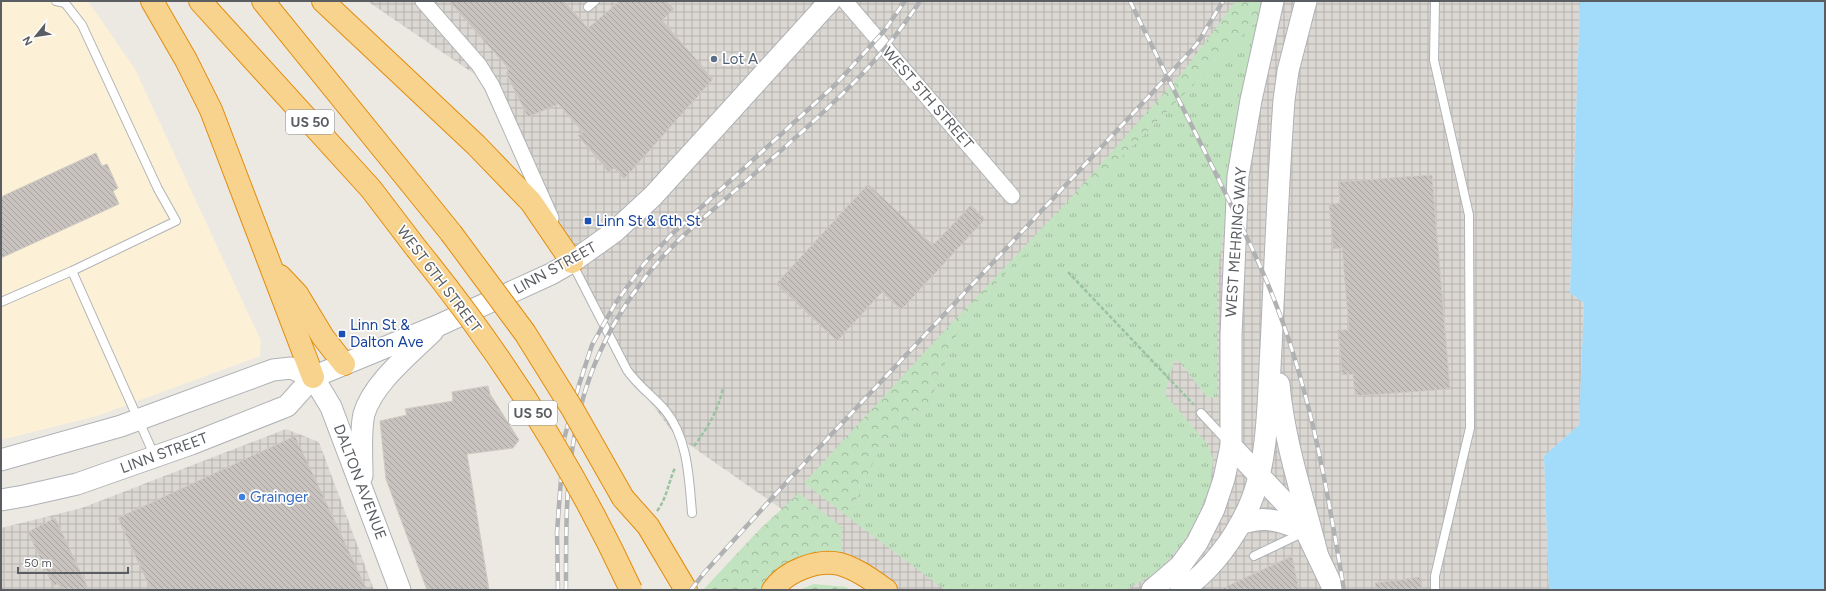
<svg xmlns="http://www.w3.org/2000/svg" width="1826" height="591" font-family="Figtree,sans-serif">
<style>
.commercial{fill:#fcf0d7}
.industrial{fill:url(#industrial-grid)}
.grass{fill:url(#grass-tufts)}
.forest{fill:url(#forest-crowns)}
.water{fill:#a3dcfa}
.building{fill:url(#building-back-hatch);stroke:#d0cac0}
.lines{fill:none;stroke-linecap:round;stroke-linejoin:round}
.service-casing{stroke:#afb3b6;stroke-width:10}
.minor-casing{stroke:#afb3b6;stroke-width:17}
.secondary-casing{stroke:#aeb2b6;stroke-width:23}
.motorway-casing{stroke:#e28c0c;stroke-width:24}
.path{stroke:#99c3a1;stroke-width:2.5;stroke-dasharray:4 2;stroke-linecap:butt}
.service{stroke:#fff;stroke-width:8}
.minor{stroke:#fff;stroke-width:15}
.secondary{stroke:#fff;stroke-width:21}
.motorway{stroke:#f7d38e;stroke-width:22}
.rail-casing{stroke:#b0b1b2;stroke-width:4.5}
.rail{stroke:#fff;stroke-width:3;stroke-dasharray:9;stroke-linecap:butt}
.motorway-bridge-casing{stroke:#e28c0c;stroke-width:24;stroke-linecap:butt}
.motorway-bridge{stroke:#f7d38e;stroke-width:22}
.service-dot{fill:#5c6f8a;stroke:#fff;stroke-width:1.5}
.transit-dot{fill:#1a4fb4;stroke:#fff;stroke-width:1.5}
.shop-dot{fill:#3f7fe0;stroke:#fff;stroke-width:1.5}
.labels{text-anchor:middle;dominant-baseline:central;stroke-width:3.5;stroke-linejoin:round;paint-order:stroke}
.shield{fill:#fff;stroke:#8c8e91;stroke-width:1}
.shield-label{font-size:14px;font-weight:bold;fill:#5a5e62}
.service-label{font-size:15px;fill:#4e5e75;stroke:#fff;text-anchor:start}
.street-label{font-size:15px;fill:#5a5e62;stroke:#fff}
.transit-label{font-size:15px;fill:#164399;stroke:#fff;text-anchor:start}
.shop-label{font-size:15px;fill:#366cbe;stroke:#fff;text-anchor:start}
</style>
<defs>
<pattern id="industrial-grid" width="8" height="8" patternUnits="userSpaceOnUse"><rect width="8" height="8" fill="#dbd8d4"/><path d="M0 4h8M4 0v8" fill="none" stroke="#b5b2af"/></pattern>
<pattern id="grass-tufts" width="24" height="20" patternUnits="userSpaceOnUse"><rect width="24" height="20" fill="#c2e3bf"/><path d="M3 7l-1-3M5 7V3M7 7l1-3M15 17l-1-3M17 17v-4M19 17l1-3" fill="none" stroke="#a1bb9f"/></pattern>
<pattern id="forest-crowns" width="20" height="18" patternUnits="userSpaceOnUse"><rect width="20" height="18" fill="#c2e3bf"/><path d="M2 6a3 3 0 1 1 6 0M12 15a3 3 0 1 1 6 0" fill="none" stroke="#a1bb9f"/></pattern>
<pattern id="building-back-hatch" width="6" height="6" patternUnits="userSpaceOnUse"><rect width="6" height="6" fill="#c8c3bf"/><path d="M-1 5l2 2M0 0l6 6M5-1l2 2" fill="none" stroke="#a5a29f"/></pattern>
</defs>
<rect width="100%" height="100%" fill="#ece9e2"/>
<polygon class="commercial" points="1,1 88,1 135,69 261,341 260,356 97,416 1,440"/>
<g class="industrial">
<polygon points="367,1 1580,1 1570,293 1584,303 1579,425 1544,456 1549,590 892,590 809,528 674,434 638,385 572,262 492,86"/>
<polygon points="286,429 319,442 374,590 1,590 1,528 82,508"/>
</g>
<polygon class="grass" points="1258,20 1237,123 1217,280 1217,398 1207,397 1179,361 1174,361 1165,394 1208,445 1213,459 1210,485 1198,516 1182,544 1157,572 1126,590 945,590 848,517 879,449 929,404 963,316"/>
<g class="forest">
<polygon points="1236,1 1261,1 1258,20 963,316 929,404 879,449 848,517 804,483 947,328 1068,201 1183,72"/>
<polygon points="799,493 843,528 841,534 842,557 775,576 762,590 703,590 759,530"/>
<polygon points="814,584 846,587 850,590 799,590"/>
</g>
<polygon class="water" points="1580,1 1825,1 1825,590 1549,590 1544,456 1579,425 1584,303 1570,293"/>
<g class="building">
<polygon points="449,1 564,1 588,28 620,1 667,1 674,9 662,20 713,79 624,179 614,168 609,172 578,136 583,132 558,104 528,117 506,73 509,69"/>
<polygon points="96,153 102,166 107,164 118,188 113,191 119,204 1,258 1,197"/>
<polygon points="1432,175 1450,389 1355,396 1353,374 1342,375 1338,330 1349,330 1342,248 1333,249 1329,204 1340,203 1338,182"/>
<polygon points="868,184 933,245 971,205 985,219 901,310 882,292 837,341 776,284"/>
<polygon points="488,386 490,394 519,440 513,448 467,454 489,590 427,590 386,479 380,421 407,415 405,409 453,401 452,392"/>
<polygon points="295,436 367,590 151,590 118,518"/>
<polygon points="55,518 89,590 61,590 58,584 53,586 28,532"/>
<polygon points="1292,556 1299,590 1219,590"/>
<polygon points="1421,577 1422,590 1376,590 1375,583"/>
</g>
<g class="lines">
<g class="service-casing">
<g id="service">
<polyline points="588,7 595,1"/>
<path d="M572 263 627 370C639 387 653 396 665 410 688 438 689 478 692 513"/>
<polyline points="72,271 155,457"/>
<polyline points="1,302 72,271 176,221 158,189 82,25 65,3 56,1"/>
<polyline points="1201,413 1228,442"/>
<polyline points="1254,556 1296,536"/>
<polyline points="1435,590 1435,576 1470,428 1469,215 1434,60 1435,1"/>
</g>
</g>
<g class="minor-casing">
<g id="minor">
<polyline points="423,1 479,65 492,86 551,218"/>
<polyline points="845,1 1012,196"/>
</g>
</g>
<g class="secondary-casing">
<g id="secondary">
<polyline points="313,377 331,407 400,590"/>
<path d="M1279 384C1284 442 1303 497 1317 553"/>
<polyline points="1231,446 1292,510 1303,525 1334,590"/>
<polyline points="1,460 121,426 273,370 291,368 313,377"/>
<path d="M362 476C362 458 360 431 364 414 373 383 410 354 433 331"/>
<polyline points="1,500 24,496 77,484 191,444 287,406 313,377 437,326 551,274 572,262 614,232 653,196 830,1"/>
<path d="M1240 524C1258 518 1272 518 1290 525"/>
<polyline points="1152,590 1180,566 1197,543 1214,509 1224,479 1231,446 1231,335 1238,176 1251,100 1273,1"/>
<path d="M1181 590C1210 573 1237 535 1250 504 1269 460 1268 395 1271 348 1275 265 1278 182 1284 100L1288 71 1306 1"/>
</g>
</g>
<g class="motorway-casing">
<g id="motorway">
<polyline points="152,1 186,60 211,110 313,377"/>
<polyline points="200,1 371,189 416,248"/>
<polyline points="263,1 451,233"/>
<polyline points="323,1 476,145 531,202 572,262"/>
<polyline points="280,276 297,294 323,337 344,364"/>
<polyline points="623,498 648,526 686,590"/>
<path d="M773 590C786 571 817 559 840 564 857 569 872 580 886 590"/>
</g>
</g>
<g class="path">
<polyline points="1068,272 1194,405"/>
<path d="M694 446C708 427 718 411 723 388"/>
<path d="M657 511C667 498 668 483 675 468"/>
</g>
<use href="#service" class="service"/>
<use href="#minor" class="minor"/>
<use href="#secondary" class="secondary"/>
<use href="#motorway" class="motorway"/>
<g class="rail-casing">
<g id="rail">
<path d="M1130 1C1158 59 1187 116 1216 174 1237 218 1260 261 1277 307 1312 398 1328 494 1344 590"/>
<polyline points="558,590 557,532 564,439 579,385 592,345 615,304 643,265 672,234 836,84 884,31 905,1"/>
<path d="M566 590C566 530 565 469 580 410 595 347 632 285 679 240 690 229 702 219 714 209 755 173 797 138 836 100 868 70 896 38 920 1"/>
<polyline points="691,590 704,573 784,485 1154,91 1197,44 1223,1"/>
</g>
</g>
<use href="#rail" class="rail"/>
<g class="motorway-bridge-casing">
<g id="motorway-bridge">
<polyline points="451,233 525,333 573,410 623,498"/>
<path d="M416 248C500 351 575 469 631 590"/>
</g>
</g>
<use href="#motorway-bridge" class="motorway-bridge"/>
</g>
<circle class="service-dot" cx="714" cy="59" r="4"/>
<g class="transit-dot">
<rect x="584" y="217" width="8" height="8" rx="2"/>
<rect x="338" y="330" width="8" height="8" rx="2"/>
</g>
<circle class="shop-dot" cx="242" cy="497" r="4"/>
<g class="labels">
<g class="shield">
<rect x="286" y="110" width="48" height="24" rx="3"/>
<rect x="509" y="401" width="48" height="24" rx="3"/>
</g>
<g class="shield-label">
<text x="310" y="122">US 50</text>
<text x="533" y="413">US 50</text>
</g>
<g class="service-label">
<text x="722" y="59">Lot A</text>
</g>
<g class="street-label">
<text transform="translate(928 98) rotate(49)">WEST 5TH STREET</text>
<text transform="translate(1236 242) rotate(-86)">WEST MEHRING WAY</text>
<text transform="translate(555 268) rotate(-29)">LINN STREET</text>
<text transform="translate(439 279) rotate(53)">WEST 6TH STREET</text>
<text transform="translate(164 453) rotate(-20)">LINN STREET</text>
<text transform="translate(360 482) rotate(69)">DALTON AVENUE</text>
</g>
<g class="transit-label">
<text x="596" y="221">Linn St &amp; 6th St</text>
<text x="350" y="325">Linn St &amp;<tspan x="350" dy="17">Dalton Ave</tspan></text>
</g>
<g class="shop-label">
<text x="250" y="497">Grainger</text>
</g>
</g>
<rect width="1826" height="591" fill="none" stroke="#5a5e62" stroke-width="4"/>
<g transform="translate(36 36) rotate(240)" stroke="#ffffff" stroke-width="3" paint-order="stroke">
<path d="M0-3L7 15L0 10L-7 15Z" fill="#5a5e62"/>
<text y="-6" font-size="11" font-weight="bold" text-anchor="middle" fill="#5a5e62">N</text>
</g>
<path d="M18 567v6h110v-6" fill="none" stroke="#5a5e62" stroke-width="2"/>
<text x="24" y="567" font-size="12" fill="#5a5e62" stroke="#ffffff" stroke-width="3" paint-order="stroke">50 m</text>
</svg>
